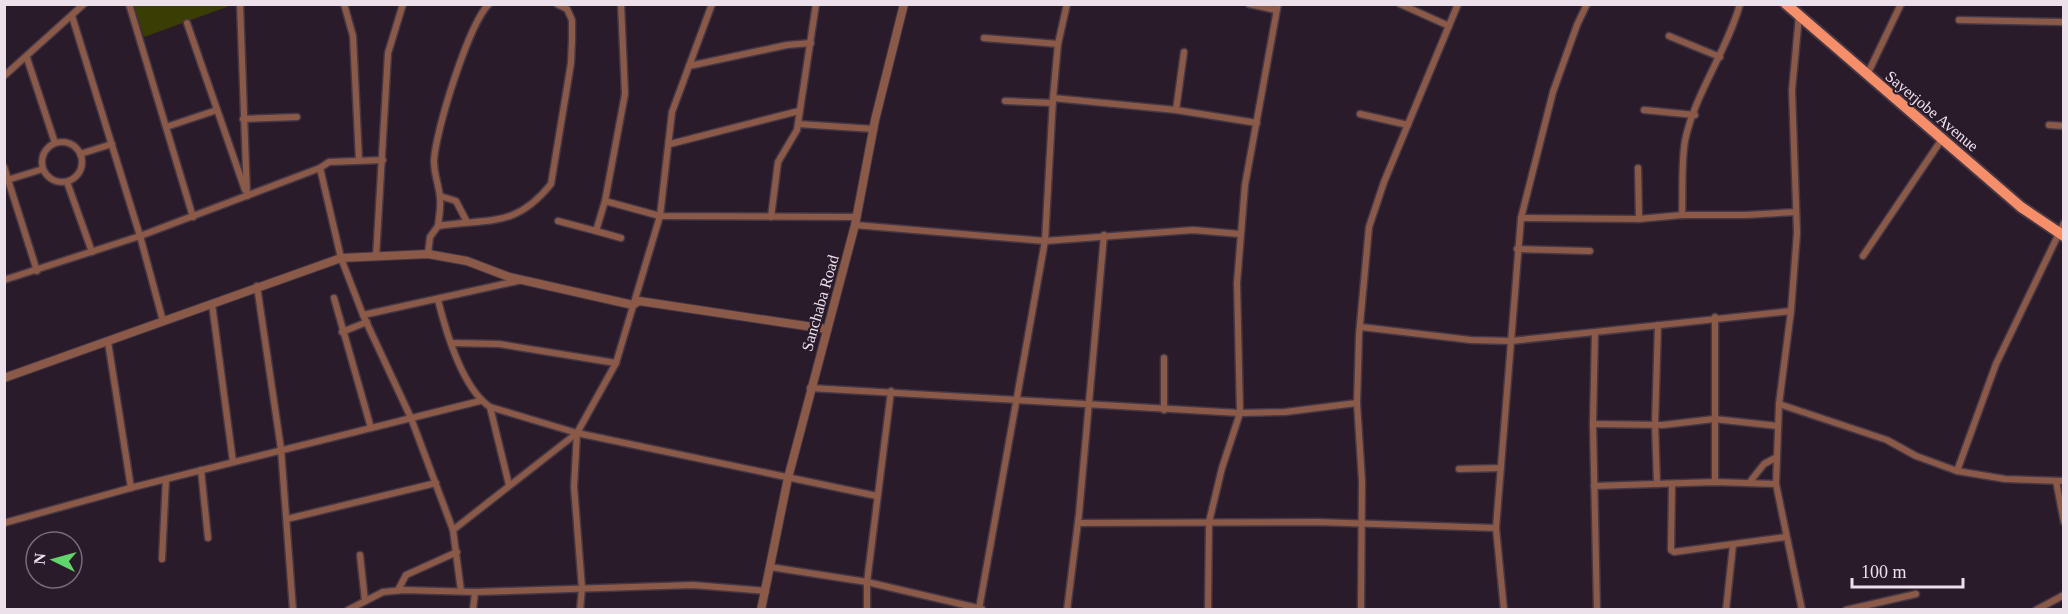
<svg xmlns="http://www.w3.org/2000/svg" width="2068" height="614" font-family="Georgia,serif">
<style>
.green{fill:#3a3d04}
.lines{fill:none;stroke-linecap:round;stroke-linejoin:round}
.minor-casing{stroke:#453745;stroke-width:9}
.tertiary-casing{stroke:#453745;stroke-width:10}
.primary-casing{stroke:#453745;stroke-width:14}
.minor{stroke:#8b5947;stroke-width:6}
.tertiary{stroke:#8b5947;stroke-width:8}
.primary{stroke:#f68e69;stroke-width:10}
.labels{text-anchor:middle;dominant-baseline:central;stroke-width:4.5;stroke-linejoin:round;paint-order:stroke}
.street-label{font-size:16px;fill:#ece1eb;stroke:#2a1b2a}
</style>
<rect width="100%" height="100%" fill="#2a1b2a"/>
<polygon class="green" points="235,4 144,37 133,5"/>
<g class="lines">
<g class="minor-casing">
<g id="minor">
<polyline points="129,4 193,217"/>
<polyline points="240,4 247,196"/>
<polyline points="344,4 353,36 359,160"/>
<polyline points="621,4 625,94 605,201 660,216 857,217"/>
<polyline points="1249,4 1276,10"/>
<polyline points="1400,4 1449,26"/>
<polyline points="72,16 140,236 163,321"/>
<polyline points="1799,16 1792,90 1797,233 1791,311 1779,404 1776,484 1802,610"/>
<polyline points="1959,20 2064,22"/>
<polyline points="187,23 245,190"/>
<polyline points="1669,36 1720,57"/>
<polyline points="984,38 1058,44"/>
<polyline points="1184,52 1176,110 1257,123"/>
<polyline points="27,58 55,143"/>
<polyline points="689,66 787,45 811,43"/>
<polyline points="1867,75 1901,4"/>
<polyline points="4,76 84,4"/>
<polyline points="1053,98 1176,110"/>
<polyline points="1005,101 1053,103"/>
<polyline points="1644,110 1695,115"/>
<polyline points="1360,114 1408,125"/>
<polyline points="243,119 297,117"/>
<polyline points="798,124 874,129"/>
<polyline points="2049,125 2064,126"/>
<polyline points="166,127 217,110"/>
<circle cx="62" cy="162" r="20"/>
<polyline points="670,144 799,111"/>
<polyline points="80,154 112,144"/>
<polyline points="383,160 329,162 320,168 341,258 363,315 411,418 453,530 461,591"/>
<polyline points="4,167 37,271"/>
<polyline points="1638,168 1639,219"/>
<polyline points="4,181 43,169"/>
<polyline points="67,182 92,252"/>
<polyline points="440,196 456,201 467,222"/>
<path d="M1682 215C1683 191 1681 165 1685 141 1694 95 1727 51 1740 4"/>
<polyline points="771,217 778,162 797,130 816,4"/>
<polyline points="1521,218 1639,219 1682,215 1746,215 1796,212"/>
<polyline points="558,221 596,231 605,201"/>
<polyline points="855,225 1045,241 1193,230 1240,234"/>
<path d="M438 226C439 216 441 207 440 198 439 185 434 175 434 161 435 132 469 23 489 4"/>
<polyline points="596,231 621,238"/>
<polyline points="1517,249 1590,251"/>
<path d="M428 254 430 237 438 226C488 218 515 229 551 184L571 63 572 40V20L567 9 557 4"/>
<polyline points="1863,256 1942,139"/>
<polyline points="376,257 388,53 403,4"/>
<polyline points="4,280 140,236 320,168"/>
<polyline points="257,286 281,449 293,610"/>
<polyline points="334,298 371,428"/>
<path d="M438 300C446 332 462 388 490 407L509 485"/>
<polyline points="212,304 233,462"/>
<polyline points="363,315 522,280"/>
<polyline points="1715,317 1715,482"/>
<polyline points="1361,327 1471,340 1511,341 1791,311"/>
<polyline points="342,332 367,322"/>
<polyline points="1595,333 1593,424 1597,610"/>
<polyline points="108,342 131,488"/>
<polyline points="451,343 499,344 616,363"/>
<polyline points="810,388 1240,413 1285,412 1357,403"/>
<polyline points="1779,404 1887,440 1916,456 1957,471 2005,479 2064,481"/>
<polyline points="490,407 577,433 877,496"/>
<polyline points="1164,410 1164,358"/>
<polyline points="1593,424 1663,425 1714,419 1778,426"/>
<polyline points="577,433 574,487 582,588 580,610"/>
<polyline points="1459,469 1501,468"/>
<polyline points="201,470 208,538"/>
<polyline points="1957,471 1996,364 2064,223"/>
<polyline points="2056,481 2064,522"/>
<polyline points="1749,483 1764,464 1777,457"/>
<polyline points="1657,484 1655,424 1658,325"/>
<polyline points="1672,484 1671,550 1674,552 1786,537"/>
<polyline points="1594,486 1715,482 1776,484"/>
<polyline points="287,519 436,483"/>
<polyline points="4,523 134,487 480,401"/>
<polyline points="1078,523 1317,522 1496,528"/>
<polyline points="453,530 577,433 616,363 660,216 672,112 712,4"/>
<polyline points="360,555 365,601"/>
<polyline points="162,559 166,479"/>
<polyline points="770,567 867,582 982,609"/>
<polyline points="398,590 406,575 457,552"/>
<polyline points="979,609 1045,241 1053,98 1058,44 1067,4"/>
<polyline points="348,610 383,592 404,590 475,592 693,585 766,591"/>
<polyline points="473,610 475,592"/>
<polyline points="867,610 867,582 891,391"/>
<polyline points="1067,610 1079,514 1104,235"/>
<polyline points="1208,610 1209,522 1222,468 1240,413 1237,283 1245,185 1278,4"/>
<polyline points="1361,610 1362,481 1357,403 1359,335 1369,227 1384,182 1458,4"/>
<polyline points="1504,610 1496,528 1521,218 1553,92 1577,25 1587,4"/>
<polyline points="1726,610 1733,545"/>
<polyline points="1846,610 1916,594"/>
<polyline points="2036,610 2064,595"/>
</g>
</g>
<g class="tertiary-casing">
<g id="tertiary">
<polyline points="4,378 341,258 428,254 467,261 509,277 633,305 639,301 826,329"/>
<polyline points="761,610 788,478 855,225 875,120 904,4"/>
</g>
</g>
<g class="primary-casing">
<polyline id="primary" points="1786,4 2021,207 2064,236"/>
</g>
<use href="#minor" class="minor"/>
<use href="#tertiary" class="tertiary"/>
<use href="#primary" class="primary"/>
</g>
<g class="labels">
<g class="street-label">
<text transform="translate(1932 111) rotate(40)">Sayerjobe Avenue</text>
<text transform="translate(820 303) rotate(-74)">Sanchaba Road</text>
</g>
</g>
<rect width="2068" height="614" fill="none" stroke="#ece1eb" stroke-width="12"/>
<g transform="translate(54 560) rotate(275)"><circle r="28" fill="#2a1b2a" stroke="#786a77" stroke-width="1.5"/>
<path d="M0-4.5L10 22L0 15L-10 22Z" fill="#60d56b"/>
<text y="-9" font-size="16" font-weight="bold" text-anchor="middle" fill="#ece1eb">N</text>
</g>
<path d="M1852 578v9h111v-9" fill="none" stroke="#ece1eb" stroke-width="3"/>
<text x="1861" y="578" font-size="18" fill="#ece1eb" stroke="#2a1b2a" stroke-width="4.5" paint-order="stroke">100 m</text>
</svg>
